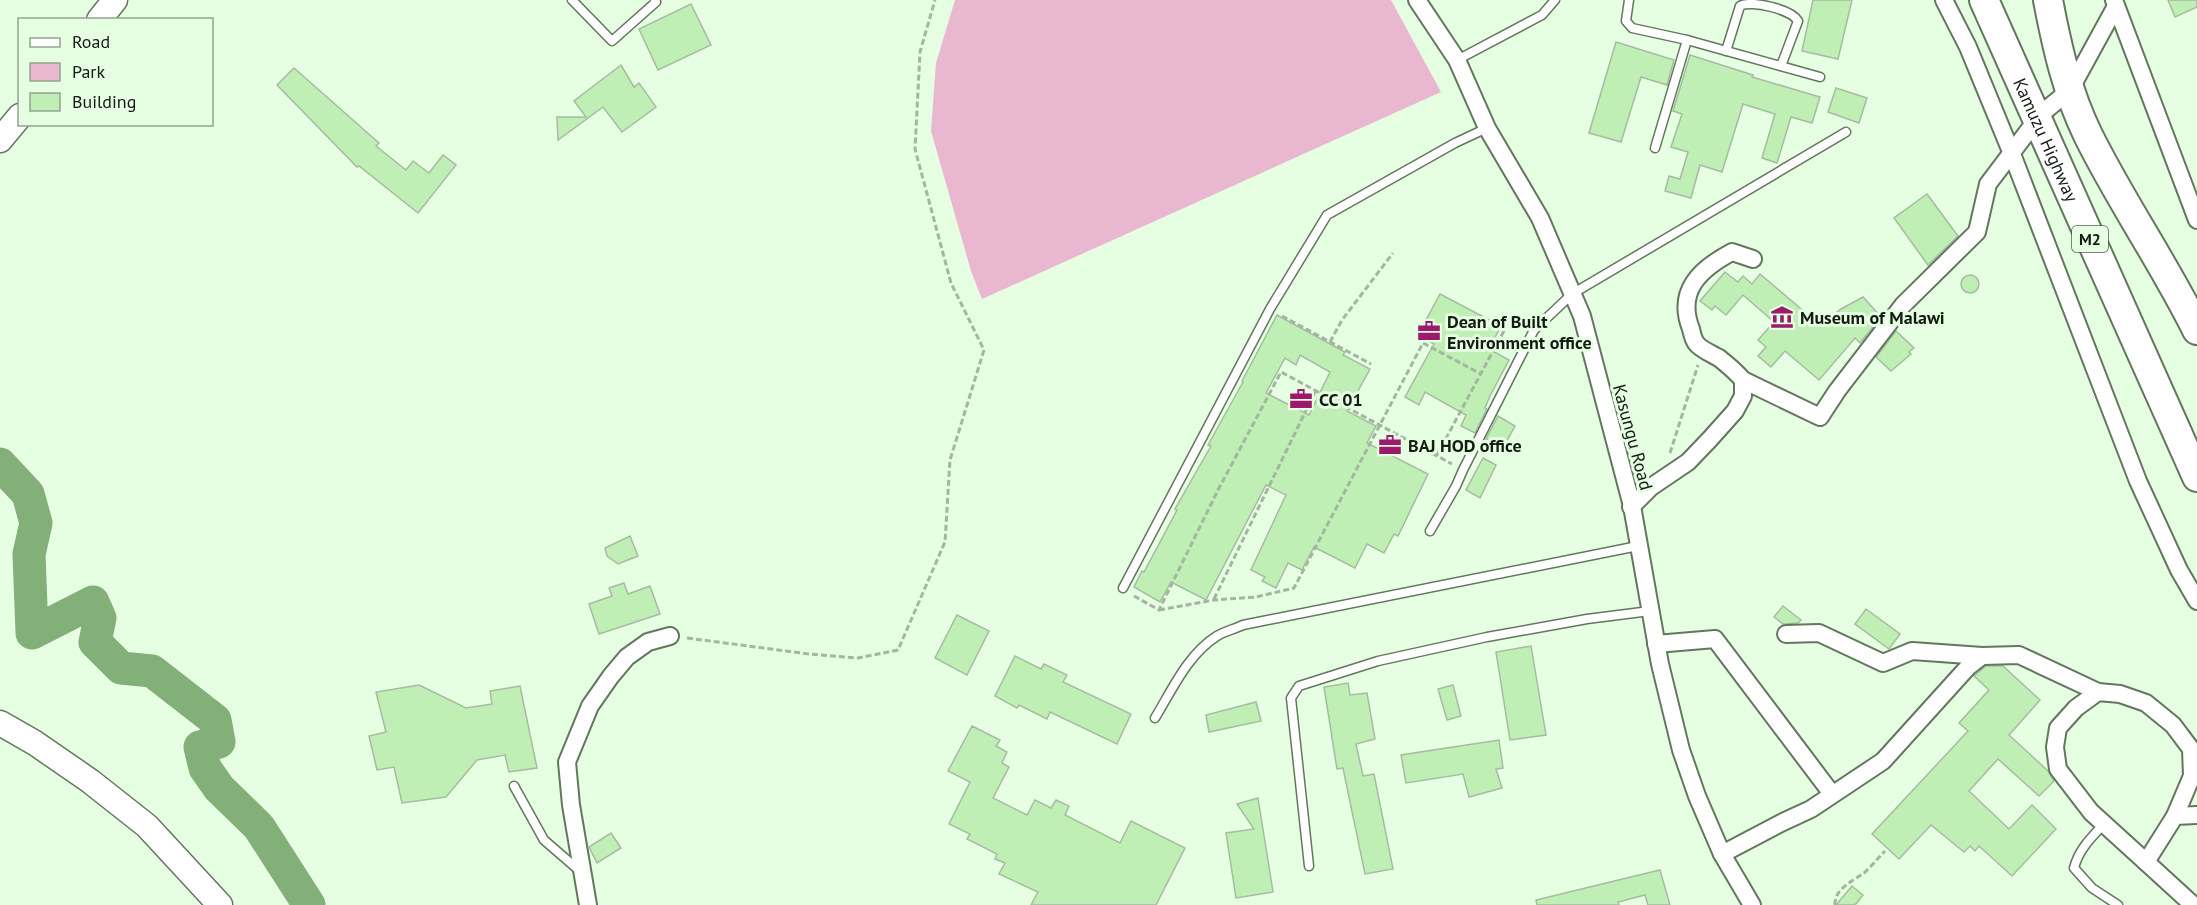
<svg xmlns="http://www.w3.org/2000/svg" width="2197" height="905" font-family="'PT Sans',sans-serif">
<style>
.green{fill:#e9b7cf}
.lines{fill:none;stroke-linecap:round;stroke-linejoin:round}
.river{stroke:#82b078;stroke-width:33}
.building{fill:#bfefb5;stroke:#a5bca1;stroke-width:1.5;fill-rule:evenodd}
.service-casing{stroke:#63775f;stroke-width:11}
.minor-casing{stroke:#63775f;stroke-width:20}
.secondary-casing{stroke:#63775f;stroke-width:27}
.trunk-casing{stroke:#63775f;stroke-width:32}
.path{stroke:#a3b69f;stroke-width:3;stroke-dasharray:6 3;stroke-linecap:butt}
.service{stroke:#fff;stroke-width:8}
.minor{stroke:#fff;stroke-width:16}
.secondary{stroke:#fff;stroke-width:24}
.trunk{stroke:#fff;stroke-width:28}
.labels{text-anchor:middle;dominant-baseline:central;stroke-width:6;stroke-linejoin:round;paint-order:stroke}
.shield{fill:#e6fee1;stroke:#526050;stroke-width:1.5}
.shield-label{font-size:16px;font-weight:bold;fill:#131c12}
.street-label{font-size:18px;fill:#131c12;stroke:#e6fee1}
.poi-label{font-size:18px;font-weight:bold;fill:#131c12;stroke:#e6fee1;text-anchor:start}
</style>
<rect width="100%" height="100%" fill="#e6fee1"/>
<polygon class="green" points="955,0 1391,0 1441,92 982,299 971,271 931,131 936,63"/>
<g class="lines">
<polyline class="river" points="0,464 28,494 36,523 29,554 32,633 93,602 100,618 95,642 121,668 152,671 215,720 219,742 200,747 205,768 219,788 259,827 309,905"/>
</g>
<g class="building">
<polygon points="1813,0 1852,0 1838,59 1802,51"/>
<polygon points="2168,0 2197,0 2197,7 2175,17"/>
<polygon points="691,4 711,45 658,70 639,29"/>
<polygon points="1616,42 1674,60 1667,85 1641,77 1621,142 1589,133"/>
<polygon points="1690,55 1753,75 1752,77 1820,97 1812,123 1791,117 1777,163 1762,158 1775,114 1743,104 1722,172 1700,165 1691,198 1665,191 1669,176 1680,179 1688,152 1671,147 1682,114 1673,111"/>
<polygon points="621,65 634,87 639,83 656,107 622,132 603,107 558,140 557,117 586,117 574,101"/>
<polygon points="294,68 379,143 376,146 406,170 413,161 429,173 443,155 456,165 418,213 359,166 357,167 277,85"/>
<polygon points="1836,88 1867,98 1859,123 1828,112"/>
<polygon points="1927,194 1958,236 1928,265 1894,218"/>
<polygon points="1725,272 1738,282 1743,276 1752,284 1760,274 1820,325 1841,309 1863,297 1881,317 1860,343 1855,338 1819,380 1785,351 1771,367 1758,356 1766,347 1758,340 1774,322 1743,295 1726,315 1715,306 1712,310 1700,301"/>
<circle cx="1970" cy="284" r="9"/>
<polygon points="1440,294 1501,326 1489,349 1509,360 1490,396 1485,408 1487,409 1475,433 1461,426 1466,415 1425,392 1419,405 1405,397 1434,344 1418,335"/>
<path d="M1277 315 1345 352 1343 355 1370 369 1347 411 1376 426 1367 443 1428 474 1398 536 1394 534 1384 553 1367 544 1355 568 1314 547 1302 570 1288 563 1276 588 1262 581 1265 577 1251 570 1286 495 1266 485 1206 600 1171 582 1160 602 1134 587 1142 571 1144 572 1177 510 1175 509 1211 446 1208 445 1243 382 1242 381ZM1300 355 1330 372 1309 415 1266 393 1285 358 1296 365Z"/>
<polygon points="1896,331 1914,348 1909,352 1911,354 1891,371 1876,357"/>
<polygon points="1498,416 1515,426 1503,448 1486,439"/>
<polygon points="1483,458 1496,465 1480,498 1466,490"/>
<polygon points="630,536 638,556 618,564 607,556 605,548"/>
<polygon points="624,583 628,594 650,586 660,614 599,634 589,604 612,596 609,588"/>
<polygon points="1783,606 1801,620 1798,623 1783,624 1774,617"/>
<polygon points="1866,609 1900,634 1889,649 1855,624"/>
<polygon points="957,615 989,631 967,675 935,658"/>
<polygon points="1531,646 1546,735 1510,740 1496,652"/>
<polygon points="1015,656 1041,669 1044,664 1067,675 1063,682 1131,714 1117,744 1050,712 1047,719 1019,705 1017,708 995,696"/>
<polygon points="1986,666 2003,666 2040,700 2009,735 2048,771 2054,781 2039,796 1998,759 1969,791 2009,829 2032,805 2056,829 2012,876 1979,846 1975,851 1970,846 1964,852 1931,825 1899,859 1872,834 1968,731 1959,723 1989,690 1974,676"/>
<polygon points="1348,683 1350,695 1367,693 1375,739 1356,744 1363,776 1374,774 1393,869 1365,874 1343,768 1337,769 1324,687"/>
<polygon points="419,685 466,708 492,704 490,691 520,686 537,768 509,772 505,755 477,760 446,797 402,803 394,767 377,770 369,736 386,732 376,692"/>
<polygon points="1453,685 1461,716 1447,720 1438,689"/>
<polygon points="1256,702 1261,721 1209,732 1206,715"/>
<polygon points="972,726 1000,740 996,746 1007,752 1002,763 1009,767 993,798 1027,815 1035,800 1051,808 1056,800 1069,806 1065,815 1120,843 1131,821 1185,848 1156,905 1031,905 1038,892 999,874 1005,863 995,859 997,854 967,839 970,834 949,824 970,782 948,771"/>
<polygon points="1499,740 1503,768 1496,769 1502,788 1469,797 1463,774 1406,783 1401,755"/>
<polygon points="1258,798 1273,892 1236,898 1226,833 1254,829 1237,804"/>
<polygon points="611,833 621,848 597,863 589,847"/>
<polygon points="1660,870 1670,905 1648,905 1645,895 1618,902 1619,905 1537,905 1536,900"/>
<polygon points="1852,886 1863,895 1855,905 1836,905"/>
</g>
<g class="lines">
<g class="service-casing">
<g id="service">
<polyline points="572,0 612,41 656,2 655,0"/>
<polyline points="1629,0 1626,21 1632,28 1687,40 1820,77"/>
<path d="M1726 51 1740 6C1751 0 1791 9 1798 21L1781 66"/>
<polyline points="1457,60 1542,15 1555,0"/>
<polyline points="1655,148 1687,40"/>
<polyline points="1430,531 1456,486 1463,470 1534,330 1572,294 1846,132"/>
<polyline points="1123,588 1270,309 1327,215 1455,143 1487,128"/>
<path d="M1155 718C1172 690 1188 654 1217 636 1225 631 1235 629 1243 625L1638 546"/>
<polyline points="514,786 544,840 581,872"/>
<path d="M2104 824C2091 838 2079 849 2074 868L2092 888 2118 905"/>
<polyline points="1309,866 1291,698 1299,686 1378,661 1487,637 1587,619 1650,611"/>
</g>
</g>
<g class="minor-casing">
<g id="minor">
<polyline points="1417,0 1457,60 1487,128 1540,218 1582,316 1632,506 1660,664 1681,750 1697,796 1722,854 1752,905"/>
<polyline points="1944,0 1968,47 2012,154 2138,481 2179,570 2197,601"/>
<polyline points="2114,0 2197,220"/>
<polyline points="1743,380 1820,417 1837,391 1903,305 1977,232 1988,184 2041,114 2070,90 2116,6"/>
<path d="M1631 507 1651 487 1688 462 1710 439 1735 411 1743 396V380C1736 372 1728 365 1719 358 1712 354 1700 349 1696 343 1693 339 1692 333 1691 329 1676 291 1700 269 1732 252L1753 259"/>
<polyline points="1786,634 1819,633 1883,663 1912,651 1982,656"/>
<polyline points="1656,644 1715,639 1832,794"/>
<polygon points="2098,692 2120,694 2146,703 2173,725 2191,749 2192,776 2175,816 2146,862 2091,812 2058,769 2055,747 2058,728 2076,708"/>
<polyline points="2175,816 2197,815"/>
<polyline points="1722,854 1781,823 1811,809 1883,761 1968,667 1982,656 2019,655 2098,692"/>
<polyline points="2146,862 2193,905"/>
<polyline points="588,905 571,805 567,762 590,706 611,676 627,657 648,642 670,636"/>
</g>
</g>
<g class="secondary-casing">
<g id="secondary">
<polyline points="99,20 115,0"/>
<polyline points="0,140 20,116"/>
<polyline points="0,723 35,743 90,781 147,826 220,905"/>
</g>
</g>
<g class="trunk-casing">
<g id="trunk">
<path id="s1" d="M1984 0 2197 477"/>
<path d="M2048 0C2057 47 2067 92 2088 135 2121 202 2164 263 2197 330"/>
</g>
</g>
<g class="path">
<polyline points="1282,316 1371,364"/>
<polyline points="1330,342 1342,320 1393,253"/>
<polyline points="1670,453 1698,365"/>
<polyline points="1437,455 1506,327"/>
<polyline points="1134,596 1159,610 1218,490 1281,372 1452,464"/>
<polyline points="1214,599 1316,390"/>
<polyline points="1159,610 1214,600 1256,597 1294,588 1423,343 1481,374"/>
<polyline points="687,638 809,654 858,658 898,650 945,542 950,460 984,350 951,283 915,149 920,52 935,0"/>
<path d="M1835 905C1834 889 1853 881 1864 873 1871 867 1878 858 1885 851"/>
</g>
<use href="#service" class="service"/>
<use href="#minor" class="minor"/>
<use href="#secondary" class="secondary"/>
<use href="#trunk" class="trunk"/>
</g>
<defs>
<g id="museum-bare" transform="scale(1.8)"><path d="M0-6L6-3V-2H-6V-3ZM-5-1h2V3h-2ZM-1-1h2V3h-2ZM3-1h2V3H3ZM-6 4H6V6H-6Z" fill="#9c196b" stroke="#e6fee1" stroke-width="2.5" paint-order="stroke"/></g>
<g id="office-bare" transform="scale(1.8)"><path d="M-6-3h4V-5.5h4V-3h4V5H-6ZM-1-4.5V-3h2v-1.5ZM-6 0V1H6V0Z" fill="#9c196b" stroke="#e6fee1" stroke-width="2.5" paint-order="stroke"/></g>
</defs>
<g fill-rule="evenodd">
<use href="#museum-bare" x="1782" y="317"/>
<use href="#office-bare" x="1429" y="331"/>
<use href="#office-bare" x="1301" y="399"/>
<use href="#office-bare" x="1390" y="445"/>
</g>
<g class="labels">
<rect class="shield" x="2072" y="226" width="36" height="26" rx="4.5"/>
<g class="shield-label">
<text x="2090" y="239">M2</text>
</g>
<g class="street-label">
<text stroke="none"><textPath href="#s1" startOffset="153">Kamuzu Highway</textPath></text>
<text transform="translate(1633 437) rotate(75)">Kasungu Road</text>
</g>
<g class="poi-label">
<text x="1800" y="317">Museum of Malawi</text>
<text x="1447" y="321">Dean of Built<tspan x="1447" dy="21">Environment office</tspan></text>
<text x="1319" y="399">CC 01</text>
<text x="1408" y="445">BAJ HOD office</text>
</g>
</g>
<rect x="18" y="18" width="195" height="108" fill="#e6fee1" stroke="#92a48e" stroke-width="1.5"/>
<rect x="30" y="38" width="30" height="9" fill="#ffffff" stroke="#92a48e" stroke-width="1.5"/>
<text x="72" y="48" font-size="18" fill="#131c12">Road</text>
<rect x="30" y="63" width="30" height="18" fill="#e9b7cf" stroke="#92a48e" stroke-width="1.5"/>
<text x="72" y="78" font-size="18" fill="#131c12">Park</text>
<rect x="30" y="93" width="30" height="18" fill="#bfefb5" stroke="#92a48e" stroke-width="1.5"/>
<text x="72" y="108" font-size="18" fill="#131c12">Building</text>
</svg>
